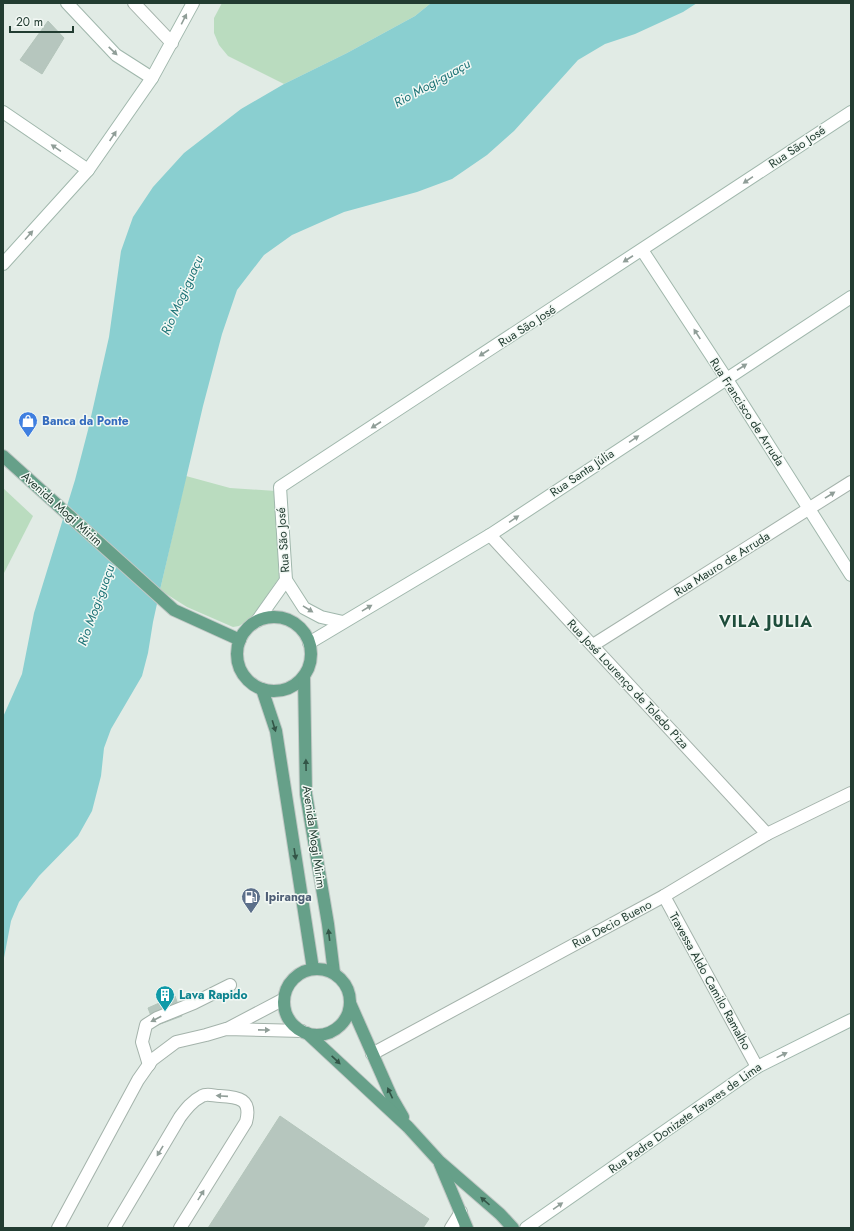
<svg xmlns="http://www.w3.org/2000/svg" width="854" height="1231" font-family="Jost,sans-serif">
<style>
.green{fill:#badcbf}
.water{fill:#8acfd0}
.building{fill:#b6c6be;stroke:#b4c5bb}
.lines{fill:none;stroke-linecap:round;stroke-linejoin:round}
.lane-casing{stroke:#a4b3ab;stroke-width:14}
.street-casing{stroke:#a4b3ab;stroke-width:14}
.secondary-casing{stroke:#a0b7ac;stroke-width:14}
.primary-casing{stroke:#c1c8c5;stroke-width:14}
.lane{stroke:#fff;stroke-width:12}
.street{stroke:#fff;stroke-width:12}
.secondary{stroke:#fff;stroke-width:12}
.primary{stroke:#66a089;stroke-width:12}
.oneway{fill:#909e98}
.oneway2{fill:#335547}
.labels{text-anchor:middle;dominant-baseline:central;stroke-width:3;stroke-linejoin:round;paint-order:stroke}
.street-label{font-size:12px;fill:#223c31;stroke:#f2f8f4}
.shop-label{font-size:12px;font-weight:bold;fill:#366cbe;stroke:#f2f8f4;text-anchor:start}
.service-label{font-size:12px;font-weight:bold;fill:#4e5e75;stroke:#f2f8f4;text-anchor:start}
.culture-label{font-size:12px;font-weight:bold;fill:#0d838f;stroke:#f2f8f4;text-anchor:start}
.water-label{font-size:13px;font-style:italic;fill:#1d7477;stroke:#f2f8f4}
.district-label{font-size:16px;font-weight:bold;letter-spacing:1px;fill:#1e4d3b;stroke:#f2f8f4}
</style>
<rect width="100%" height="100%" fill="#e1ebe5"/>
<g class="green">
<polygon points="222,3 431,3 415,16 347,53 284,84 228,56 219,45 214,33 214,18"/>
<polygon points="186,476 230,488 276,491 279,578 251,618 239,626 233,627 187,607 160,590"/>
<polygon points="3,488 33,516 3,575"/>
</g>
<polygon class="water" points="431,3 697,3 683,12 635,34 605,44 578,60 514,131 487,155 452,179 417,192 344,212 292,235 264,255 237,290 222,334 203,406 160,590 153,622 148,653 142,676 111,729 104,748 101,776 92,811 78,836 39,876 19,902 11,921 3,963 3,717 22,674 34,613 75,480 88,430 109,337 121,251 133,217 153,187 184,153 241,109 284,84 347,53 415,16"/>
<g class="building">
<polygon points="48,21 64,38 42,74 20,60"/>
<polygon points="175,996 182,1016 155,1026 148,1008"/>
<polygon points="280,1116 429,1219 423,1228 208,1228"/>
</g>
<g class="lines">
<g class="lane-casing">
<g id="lane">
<polyline points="134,3 172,43"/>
<polyline points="227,1029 284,999"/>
<polyline points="149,1065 142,1042 146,1025 157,1018 194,1003 230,985"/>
<polyline points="58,1228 138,1080 152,1060 176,1042 206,1035 226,1029 302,1031"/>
<path d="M114 1228 180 1117C186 1109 192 1101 202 1096 207 1093 214 1096 220 1096 239 1097 252 1099 246 1122L180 1228"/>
<polyline points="451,1228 461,1212"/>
</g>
</g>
<g class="street-casing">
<g id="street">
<polyline points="490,535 767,834"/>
<polyline points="593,645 851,482"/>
<polyline points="664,896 757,1067"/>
<polyline points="372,1054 664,896 767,834 851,793"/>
</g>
</g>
<g class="secondary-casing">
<g id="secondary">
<polyline points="67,3 116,55 152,78"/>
<polyline points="3,112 88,170"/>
<polyline points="642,250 726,378 851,575"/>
<polyline points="3,264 88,170 152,78 193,3"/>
<polyline points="257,621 286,580"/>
<polyline points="343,622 321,617 304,608 286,580 280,487 851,112"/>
<polyline points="309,643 490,535 851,297"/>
<polyline points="526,1228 757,1067 851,1020"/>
</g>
</g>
<g class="primary-casing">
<g id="primary">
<polyline points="3,456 174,610 240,640"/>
<circle cx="274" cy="654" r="37"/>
<polyline points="304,676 306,794 328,924 334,973"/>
<polyline points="262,689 276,731 313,969"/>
<circle cx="317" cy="1002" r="33"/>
<polyline points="350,1003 392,1098 403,1117"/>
<polyline points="307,1033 408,1127 439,1161 500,1214 513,1228"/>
<polyline points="440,1164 467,1228"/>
</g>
</g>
<use href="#lane" class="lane"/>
<use href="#street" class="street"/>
<use href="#secondary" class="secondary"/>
<use href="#primary" class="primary"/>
</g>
<defs><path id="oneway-solid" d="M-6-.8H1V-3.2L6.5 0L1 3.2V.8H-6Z"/></defs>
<g class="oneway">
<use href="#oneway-solid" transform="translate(184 19) rotate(-63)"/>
<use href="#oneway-solid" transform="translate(113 51) rotate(44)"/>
<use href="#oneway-solid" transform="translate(113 136) rotate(-56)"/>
<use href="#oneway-solid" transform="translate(56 148) rotate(-146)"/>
<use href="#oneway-solid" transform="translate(748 180) rotate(146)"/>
<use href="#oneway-solid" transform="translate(29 235) rotate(-48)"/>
<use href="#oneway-solid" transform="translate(628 259) rotate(147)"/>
<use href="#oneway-solid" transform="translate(697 334) rotate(-123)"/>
<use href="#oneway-solid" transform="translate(484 353) rotate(147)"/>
<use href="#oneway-solid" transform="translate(742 367) rotate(-33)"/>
<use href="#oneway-solid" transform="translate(376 425) rotate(147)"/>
<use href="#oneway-solid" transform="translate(634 439) rotate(-34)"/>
<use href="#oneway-solid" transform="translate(830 495) rotate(-32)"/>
<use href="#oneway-solid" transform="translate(514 519) rotate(-34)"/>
<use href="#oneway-solid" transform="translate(367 608) rotate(-31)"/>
<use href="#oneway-solid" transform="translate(308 609) rotate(32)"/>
<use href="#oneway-solid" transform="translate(156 1019) rotate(152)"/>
<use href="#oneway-solid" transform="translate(264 1030) rotate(1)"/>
<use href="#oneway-solid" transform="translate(782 1055) rotate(-26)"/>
<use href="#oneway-solid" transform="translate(222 1096) rotate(-176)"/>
<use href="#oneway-solid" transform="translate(160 1151) rotate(121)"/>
<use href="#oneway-solid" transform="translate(201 1195) rotate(-58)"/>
<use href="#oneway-solid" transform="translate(558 1206) rotate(-35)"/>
</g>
<g class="oneway2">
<use href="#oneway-solid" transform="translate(274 726) rotate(73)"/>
<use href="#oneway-solid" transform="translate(306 765) rotate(-91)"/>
<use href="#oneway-solid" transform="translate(295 854) rotate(81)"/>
<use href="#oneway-solid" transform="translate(329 935) rotate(-97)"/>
<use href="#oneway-solid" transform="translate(336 1060) rotate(43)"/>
<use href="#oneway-solid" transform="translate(390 1093) rotate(-115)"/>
<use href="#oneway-solid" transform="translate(485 1201) rotate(-139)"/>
</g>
<defs>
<g id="shop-pin" transform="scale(1)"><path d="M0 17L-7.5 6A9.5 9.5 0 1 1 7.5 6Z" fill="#3f7fe0" stroke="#f2f8f4"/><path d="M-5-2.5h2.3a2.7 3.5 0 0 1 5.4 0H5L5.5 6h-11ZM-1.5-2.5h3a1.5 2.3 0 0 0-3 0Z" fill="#fff"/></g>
<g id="fuel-pin" transform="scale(1)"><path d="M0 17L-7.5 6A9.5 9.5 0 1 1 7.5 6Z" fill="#5c6f8a" stroke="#f2f8f4"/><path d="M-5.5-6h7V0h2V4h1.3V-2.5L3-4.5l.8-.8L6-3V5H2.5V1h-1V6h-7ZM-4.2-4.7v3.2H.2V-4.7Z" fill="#fff"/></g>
<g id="building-pin" transform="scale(1)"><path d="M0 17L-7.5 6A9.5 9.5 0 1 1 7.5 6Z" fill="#0f9aa8" stroke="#f2f8f4"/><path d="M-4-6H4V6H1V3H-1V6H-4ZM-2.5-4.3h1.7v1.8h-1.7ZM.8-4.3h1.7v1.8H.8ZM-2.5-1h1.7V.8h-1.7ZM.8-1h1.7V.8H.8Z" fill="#fff"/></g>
</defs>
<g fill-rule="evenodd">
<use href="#shop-pin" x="28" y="421"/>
<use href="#fuel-pin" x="251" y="897"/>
<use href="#building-pin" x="165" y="995"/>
</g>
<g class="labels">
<g class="street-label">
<text transform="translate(797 147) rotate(-34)">Rua São José</text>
<text transform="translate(527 326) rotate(-33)">Rua São José</text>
<text transform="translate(747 412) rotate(57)">Rua Francisco de Arruda</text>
<text transform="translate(582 473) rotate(-34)">Rua Santa Júlia</text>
<text transform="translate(62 509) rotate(42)">Avenida Mogi Mirim</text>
<text transform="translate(283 540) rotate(-94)">Rua São José</text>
<text transform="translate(722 564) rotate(-32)">Rua Mauro de Arruda</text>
<text transform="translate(628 684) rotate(47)">Rua José Lourenço de Toledo Piza</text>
<text transform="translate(314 837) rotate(82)">Avenida Mogi Mirim</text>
<text transform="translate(612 924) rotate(-28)">Rua Decio Bueno</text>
<text transform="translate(710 981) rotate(61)">Travessa Aldo Camilo Ramalho</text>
<text transform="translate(685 1118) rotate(-35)">Rua Padre Donizete Tavares de Lima</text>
</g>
<g class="shop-label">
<text x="42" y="421">Banca da Ponte</text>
</g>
<g class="service-label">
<text x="265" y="897">Ipiranga</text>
</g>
<g class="culture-label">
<text x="179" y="995">Lava Rapido</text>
</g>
<g class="water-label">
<text transform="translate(432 83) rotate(-29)">Rio Mogi-guaçu</text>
<text transform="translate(182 295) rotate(-66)">Rio Mogi-guaçu</text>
<text transform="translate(96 605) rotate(-70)">Rio Mogi-guaçu</text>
</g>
<g class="district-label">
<text x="766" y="621">VILA JULIA</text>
</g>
</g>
<rect width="854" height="1231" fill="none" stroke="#223c31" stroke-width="8"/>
<path d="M10 26v6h63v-6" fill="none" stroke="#223c31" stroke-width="2"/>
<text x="16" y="26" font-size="12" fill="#223c31" stroke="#f2f8f4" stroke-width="3" paint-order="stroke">20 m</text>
</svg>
